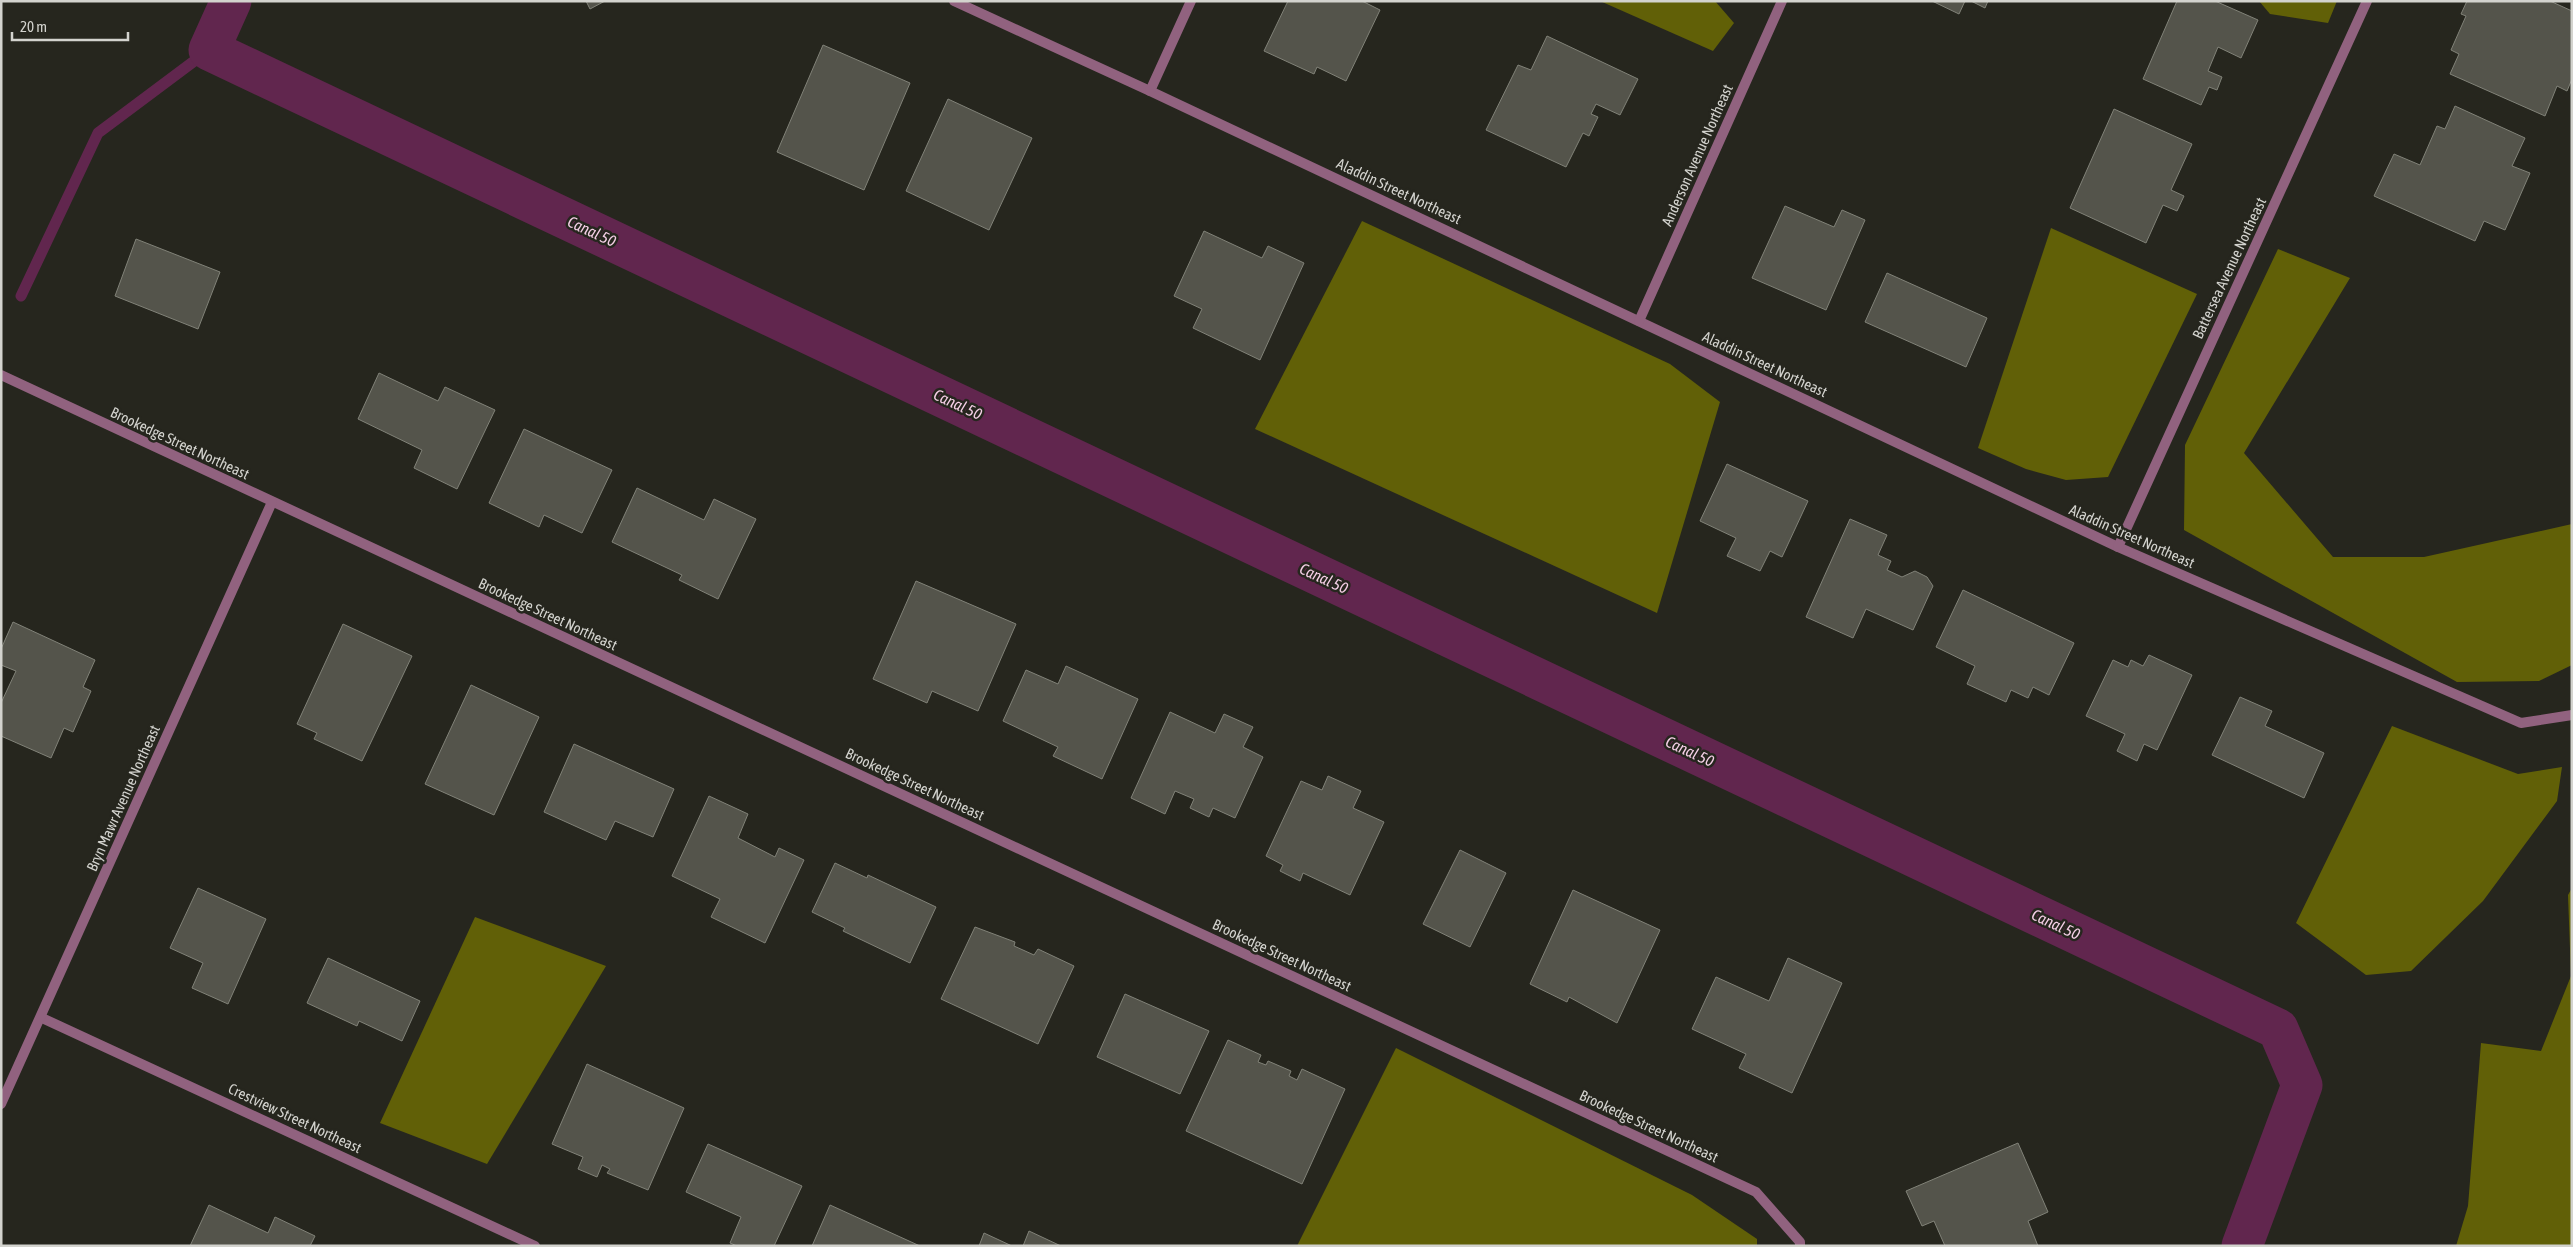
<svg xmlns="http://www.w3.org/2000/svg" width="2573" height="1247" font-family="'Asap Condensed',sans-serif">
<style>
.forest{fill:#616007}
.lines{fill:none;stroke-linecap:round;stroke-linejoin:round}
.stream{stroke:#61264e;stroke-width:11}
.canal{stroke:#61264e;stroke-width:41}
.building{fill:#54544b;stroke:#818278}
.street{stroke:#91627f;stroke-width:10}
.labels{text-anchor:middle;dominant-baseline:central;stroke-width:5;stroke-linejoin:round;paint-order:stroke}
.street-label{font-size:15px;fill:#d3d3ce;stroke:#26261e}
.water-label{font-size:16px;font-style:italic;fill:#f5cfe6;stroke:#26261e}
</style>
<rect width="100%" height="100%" fill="#26261e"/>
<g class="forest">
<polygon points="1600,1 1715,1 1734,23 1713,51"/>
<polygon points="2259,1 2337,1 2328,23 2270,14"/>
<polygon points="1362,221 1670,364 1720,402 1657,613 1255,429"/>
<polygon points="2051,228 2197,294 2108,477 2066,480 2026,469 1978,448"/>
<polygon points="2278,249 2350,278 2244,453 2333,557 2424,557 2572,524 2572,665 2539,681 2457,682 2184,530 2185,445"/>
<polygon points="2392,726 2518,774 2562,767 2557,801 2483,901 2411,971 2366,975 2296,923"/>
<polygon points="2572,888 2572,1246 2456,1246 2468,1206 2481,1043 2541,1051 2571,976 2568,895"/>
<polygon points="475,917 606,966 487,1164 380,1123"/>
<polygon points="1396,1048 1692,1195 1757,1239 1757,1246 1297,1246"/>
</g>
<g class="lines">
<polyline class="stream" points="21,296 98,133 209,50"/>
<polyline class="canal" points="231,1 209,50 2278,1029 2302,1085 2242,1246"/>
</g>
<g class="building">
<polygon points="586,1 605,1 590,9"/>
<polygon points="1288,1 1362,1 1380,10 1346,81 1317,67 1314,74 1264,51"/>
<polygon points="1932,1 1965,1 1959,14"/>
<polygon points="1971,1 1988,1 1985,8"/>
<polygon points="2177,1 2215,1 2258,20 2241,58 2218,47 2208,71 2222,77 2217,90 2209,87 2201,105 2143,79"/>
<polygon points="2467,1 2550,1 2572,11 2572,79 2567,91 2557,86 2545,116 2450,74 2459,54 2451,50 2466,16 2461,14"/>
<polygon points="1547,36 1638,79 1620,115 1596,104 1591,114 1598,117 1589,136 1583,133 1566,167 1486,130 1518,65 1531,70"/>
<polygon points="823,45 910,83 864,190 777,152"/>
<polygon points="948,99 1032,138 989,230 906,191"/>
<polygon points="2455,106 2525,138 2512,166 2530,173 2505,230 2484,221 2475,241 2374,196 2394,154 2420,165 2437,126 2445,129"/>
<polygon points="2114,109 2192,144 2171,190 2184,196 2177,211 2163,205 2146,243 2070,208"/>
<polygon points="1785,206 1834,227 1842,210 1865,220 1826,310 1752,278"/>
<polygon points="1204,231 1262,258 1268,246 1304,263 1260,360 1193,328 1202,309 1174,296"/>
<polygon points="136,239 220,272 198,329 115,296"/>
<polygon points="1887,273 1987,318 1966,367 1865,322"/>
<polygon points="379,373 438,401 445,387 495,410 457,489 414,468 422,450 358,419"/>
<polygon points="524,429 612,470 582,533 544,515 539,527 489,503"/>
<polygon points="1727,464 1808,501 1782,557 1770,551 1760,571 1727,556 1736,538 1700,521"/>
<polygon points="637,488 704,520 714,499 756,519 718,599 679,580 682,575 612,542"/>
<polygon points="1850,519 1887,535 1878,555 1891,561 1887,570 1902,577 1915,571 1927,577 1933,586 1913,630 1866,609 1853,638 1806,617"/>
<polygon points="916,581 1016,624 978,711 932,691 927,703 873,679"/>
<polygon points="1963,590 2074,643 2049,695 2033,687 2028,698 2011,690 2006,702 1967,684 1975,666 1936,647"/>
<polygon points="13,622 95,660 83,687 91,691 73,732 64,728 51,758 1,736 1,703 16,671 1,665 1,649"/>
<polygon points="343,624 412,656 362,761 314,739 317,733 297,724"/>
<polygon points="2149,655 2192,675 2157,750 2144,744 2137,761 2117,751 2125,734 2086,716 2113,660 2128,667 2131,660 2143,666"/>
<polygon points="1066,666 1138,699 1102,779 1053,756 1058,747 1003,721 1026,670 1058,684"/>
<polygon points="471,685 539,717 494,815 425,784"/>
<polygon points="2240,697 2272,711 2265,726 2324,753 2304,798 2212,755"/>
<polygon points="1170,712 1215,733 1224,714 1253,727 1243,747 1263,757 1235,818 1213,808 1209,817 1190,808 1194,799 1175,791 1165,814 1131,798"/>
<polygon points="574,744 674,789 653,837 615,821 606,840 544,812"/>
<polygon points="1328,776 1361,791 1353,808 1384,822 1350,895 1303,873 1300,881 1280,871 1283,865 1266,856 1301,781 1322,790"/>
<polygon points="709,796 748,814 738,838 775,857 779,848 804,860 765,943 711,917 720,899 672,876"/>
<polygon points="1460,850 1506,873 1470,947 1423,924"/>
<polygon points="835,863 867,878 868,875 936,907 910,963 843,931 845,928 812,912"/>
<polygon points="198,888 266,919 228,1004 192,988 203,963 170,948"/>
<polygon points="1573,890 1660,930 1617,1023 1569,997 1567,1002 1530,984"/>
<polygon points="975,927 1015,942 1014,946 1034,955 1038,949 1074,966 1038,1044 941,999"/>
<polygon points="328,958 420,1001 402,1041 359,1021 357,1026 307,1003"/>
<polygon points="1788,958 1842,983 1792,1093 1739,1068 1746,1054 1692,1029 1716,977 1769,1001"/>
<polygon points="1125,994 1209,1031 1180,1094 1097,1057"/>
<polygon points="1228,1040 1261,1055 1258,1062 1266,1065 1268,1061 1291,1071 1289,1076 1297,1080 1302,1069 1345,1089 1302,1184 1186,1131"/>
<polygon points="587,1064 684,1108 648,1190 607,1173 610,1169 602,1165 597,1177 578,1169 583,1157 552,1144"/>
<polygon points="2018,1143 2048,1212 2028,1221 2038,1246 1945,1246 1934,1221 1922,1226 1906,1191"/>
<polygon points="708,1144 802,1186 774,1246 737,1246 730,1243 741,1217 686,1192"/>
<polygon points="209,1205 268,1233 275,1217 315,1236 310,1246 190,1246"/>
<polygon points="830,1205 920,1246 812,1246"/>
<polygon points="1029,1231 1061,1246 1023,1246"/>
<polygon points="984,1233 1012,1246 979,1246"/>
</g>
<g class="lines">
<g class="street">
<polyline points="954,1 1150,91 2118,547 2521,723 2572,715"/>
<polyline points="1150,91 1191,1"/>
<polyline points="1639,321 1782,1"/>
<polyline points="1,375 1756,1192 1800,1242 1800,1246"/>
<polyline points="2118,547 2367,1"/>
<polyline points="42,1018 535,1246"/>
<polyline points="1,1104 272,502"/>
</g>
</g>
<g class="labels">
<g class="street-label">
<text transform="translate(1697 155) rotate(-66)">Anderson Avenue Northeast</text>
<text transform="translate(1399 191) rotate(25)">Aladdin Street Northeast</text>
<text transform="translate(2229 268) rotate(-65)">Battersea Avenue Northeast</text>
<text transform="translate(1765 364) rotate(25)">Aladdin Street Northeast</text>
<text transform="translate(180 443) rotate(25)">Brookedge Street Northeast</text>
<text transform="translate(2132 536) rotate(24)">Aladdin Street Northeast</text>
<text transform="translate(548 614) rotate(25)">Brookedge Street Northeast</text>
<text transform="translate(915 784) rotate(25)">Brookedge Street Northeast</text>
<text transform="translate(123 798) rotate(-66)">Bryn Mawr Avenue Northeast</text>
<text transform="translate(1282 955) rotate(25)">Brookedge Street Northeast</text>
<text transform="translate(295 1118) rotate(25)">Crestview Street Northeast</text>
<text transform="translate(1649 1126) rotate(25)">Brookedge Street Northeast</text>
</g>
<g class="water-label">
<text transform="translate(592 231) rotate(25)">Canal 50</text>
<text transform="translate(958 404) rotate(25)">Canal 50</text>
<text transform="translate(1324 578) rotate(25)">Canal 50</text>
<text transform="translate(1690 751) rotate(25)">Canal 50</text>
<text transform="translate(2056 924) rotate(25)">Canal 50</text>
</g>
</g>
<rect width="2573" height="1247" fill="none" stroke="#d3d3ce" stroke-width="5"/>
<path d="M12 32v8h116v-8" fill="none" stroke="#d3d3ce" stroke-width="2.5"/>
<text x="20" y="32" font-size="15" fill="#d3d3ce" stroke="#26261e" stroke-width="4" paint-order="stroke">20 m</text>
</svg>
